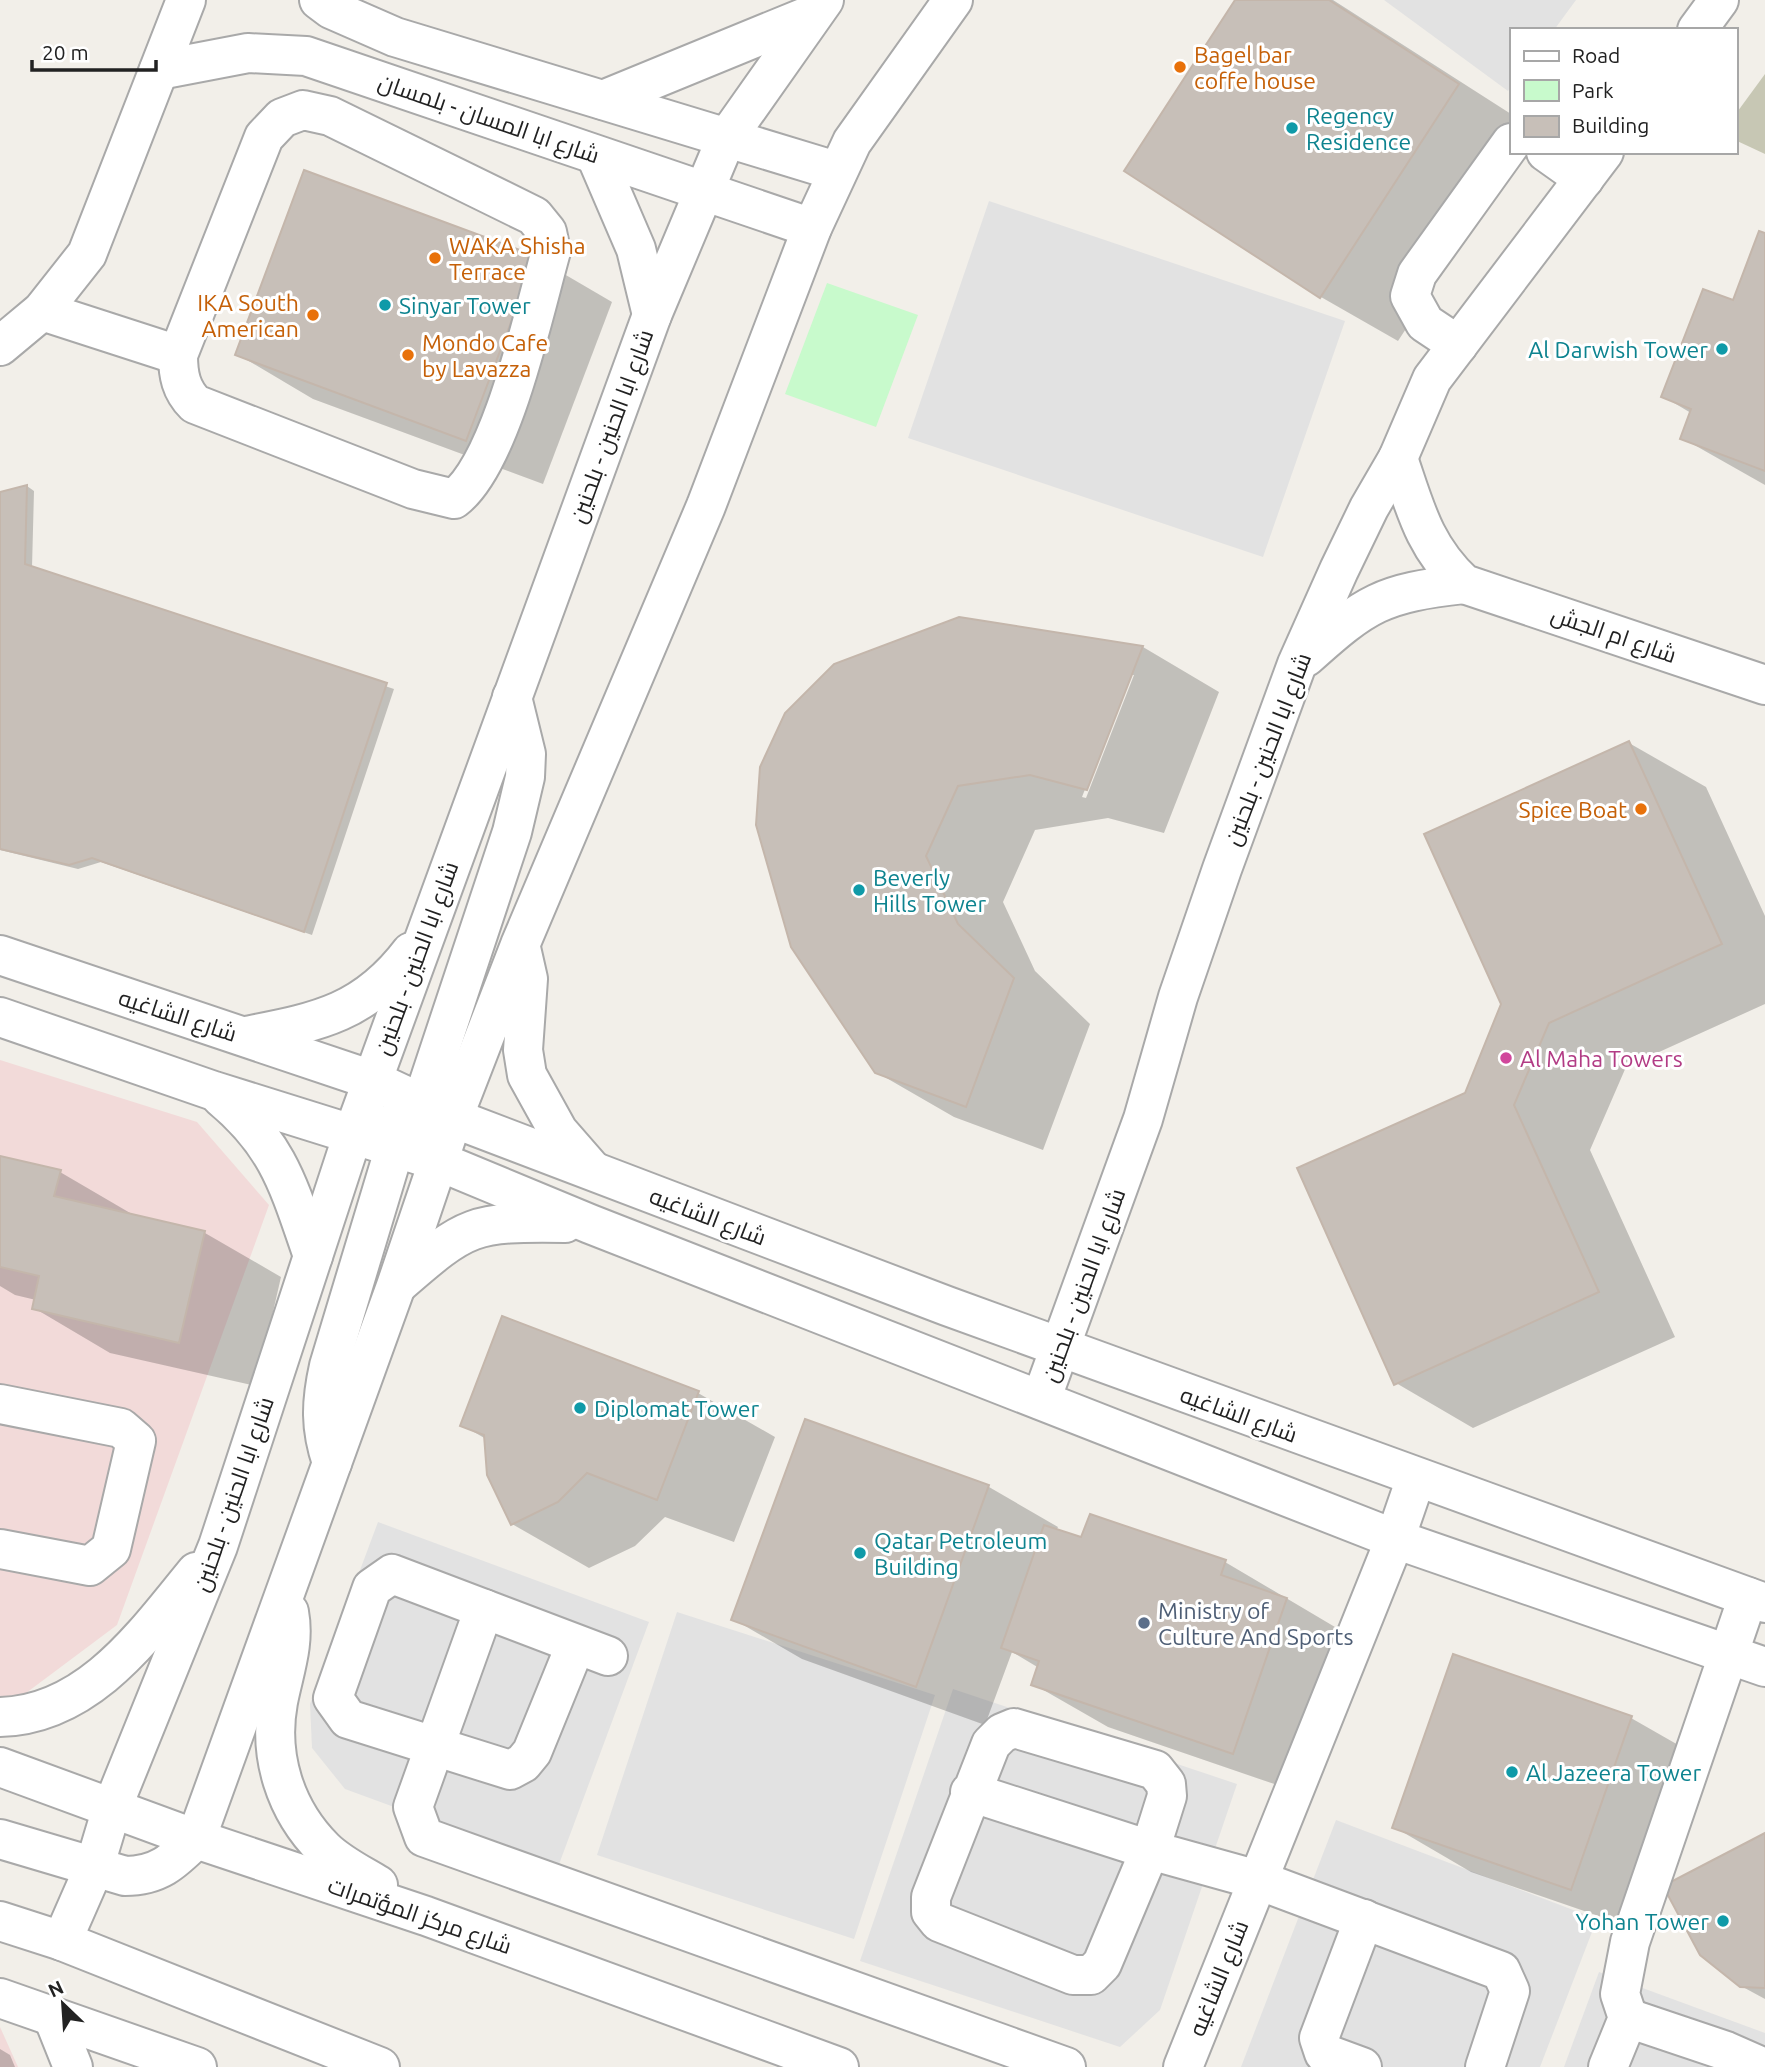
<svg xmlns="http://www.w3.org/2000/svg" width="1765" height="2067" font-family="Ubuntu,Cairo,sans-serif">
<style>
.commercial{fill:#f2dad9}
.construction{fill:#c7c7b4}
.park{fill:#c8facc}
.parking{fill:#e2e2e2}
.shadow{fill:#0003;fill-rule:evenodd}
.building{fill:#c7bfb8;stroke:#c4b6ab;stroke-width:2}
.lines{fill:none;stroke-linecap:round;stroke-linejoin:round}
.minor-casing{stroke:#a9a9a9;stroke-width:42}
.minor{stroke:#fff;stroke-width:38}
.food-dot{fill:#e8710a;stroke:#fff;stroke-width:2.5}
.culture-dot{fill:#0f9aa8;stroke:#fff;stroke-width:2.5}
.hotel-dot{fill:#d1479c;stroke:#fff;stroke-width:2.5}
.service-dot{fill:#5c6f8a;stroke:#fff;stroke-width:2.5}
.labels{text-anchor:middle;dominant-baseline:central;stroke-width:6;stroke-linejoin:round;paint-order:stroke}
.food-label{font-size:23px;fill:#c56008;stroke:#fff;text-anchor:start}
.culture-label{font-size:23px;fill:#0d838f;stroke:#fff;text-anchor:start}
.street-label{font-size:23px;fill:#222;stroke:#fff}
.hotel-label{font-size:23px;fill:#b23c85;stroke:#fff;text-anchor:start}
.service-label{font-size:23px;fill:#4e5e75;stroke:#fff;text-anchor:start}
</style>
<rect width="100%" height="100%" fill="#f2efe9"/>
<g class="commercial">
<polygon points="0,1060 197,1122 269,1205 117,1625 6,1708 0,1708"/>
<polygon points="0,2027 18,2067 0,2067"/>
</g>
<polygon class="construction" points="1765,74 1765,154 1735,140 1735,115"/>
<polygon class="park" points="827,283 918,315 876,427 785,394"/>
<g class="parking">
<polygon points="1384,0 1576,0 1554,30 1511,30 1511,86 1508,91"/>
<polygon points="989,201 1345,321 1263,557 908,438"/>
<polygon points="378,1522 649,1622 558,1867 345,1789 312,1748 310,1704"/>
<polygon points="677,1612 935,1695 854,1939 597,1855"/>
<polygon points="953,1689 1237,1784 1160,2010 1120,2047 860,1961"/>
<polygon points="1336,1820 1597,1919 1540,2067 1241,2067"/>
<polygon points="1599,1972 1765,2033 1765,2067 1564,2067"/>
</g>
<g class="shadow">
<polygon points="1237,0 1333,0 1511,114 1511,152 1521,152 1398,341 1321,297 1127,171"/>
<polygon points="1765,235 1765,485 1682,438 1691,413 1664,397 1734,302"/>
<polygon points="535,257 612,302 543,484 313,399 237,354"/>
<polygon points="27,486 34,491 32,568 394,689 312,935 101,862 78,869 0,850 0,494"/>
<path d="M959 619 1143 647 1219 692 1164 833 1108 818 1035 830 1003 902 1035 971 1090 1024 1043 1150 954 1117 876 1072ZM1130 675H1134L1086 798 1082 797Z"/>
<polygon points="1629,743 1706,787 1765,916 1765,1004 1626,1067 1590,1150 1675,1337 1473,1428 1396,1383 1466,1094"/>
<polygon points="0,1158 60,1172 137,1217 205,1233 281,1277 256,1386 110,1353 34,1308 36,1300 15,1295 0,1286"/>
<polygon points="698,1393 775,1437 734,1542 665,1517 635,1546 589,1568 512,1524 486,1439 462,1425"/>
<polygon points="806,1421 989,1487 1058,1527 1056,1531 1083,1539 1225,1562 1362,1643 1309,1796 1108,1727 1033,1684 1039,1668 1012,1652 985,1725 802,1659 733,1619"/>
<polygon points="1631,1718 1708,1762 1648,1933 1471,1872 1394,1827"/>
<polygon points="1765,1835 1765,1999 1741,1986"/>
<polygon points="0,2049 10,2055 15,2067 0,2067"/>
</g>
<g class="building">
<polygon points="1235,0 1329,0 1459,84 1320,298 1124,171"/>
<polygon points="304,170 536,256 466,441 235,355"/>
<polygon points="1759,231 1765,233 1765,471 1680,439 1691,409 1661,397 1703,289 1733,300"/>
<polygon points="27,485 25,564 387,683 304,932 92,858 69,865 0,849 0,492"/>
<polygon points="959,617 1143,646 1087,790 1030,775 958,786 926,856 958,924 1014,978 966,1107 875,1073 791,947 756,825 760,767 785,713 834,664"/>
<polygon points="1629,741 1722,944 1549,1023 1514,1105 1599,1292 1394,1385 1297,1168 1465,1093 1501,1004 1424,834"/>
<polygon points="0,1156 61,1170 54,1196 205,1231 179,1343 32,1309 39,1276 0,1267"/>
<polygon points="502,1316 699,1391 657,1500 587,1473 558,1502 511,1525 487,1475 484,1435 460,1426"/>
<polygon points="805,1419 989,1485 916,1687 731,1620"/>
<polygon points="1090,1514 1226,1560 1221,1575 1287,1598 1233,1754 1031,1685 1039,1661 1001,1648 1044,1525 1081,1537"/>
<polygon points="1453,1654 1632,1716 1571,1890 1392,1828"/>
<polygon points="1765,1833 1765,1988 1740,1987 1700,1955 1663,1886"/>
</g>
<g class="lines">
<g class="minor-casing">
<g id="minor">
<polyline points="319,0 331,9 395,37 836,171"/>
<polyline points="1697,30 1719,0"/>
<polyline points="159,70 248,53 306,56 812,228"/>
<polyline points="603,100 813,14"/>
<path d="M303 110 330 116 534 216 547 232 551 251C534 311 502 463 454 499L413 489 195 404C181 390 178 375 178 355L264 137 282 118Z"/>
<polyline points="1546,152 1584,179"/>
<polyline points="596,156 636,249 652,315"/>
<polyline points="42,311 178,355"/>
<polyline points="1458,345 1425,323 1410,296 1417,274 1511,143"/>
<polyline points="0,346 42,311 87,254 186,0"/>
<path d="M1398 458C1415 508 1424 547 1464 584L1765 685"/>
<path d="M1306 657C1366 603 1382 593 1464 584"/>
<polyline points="521,948 528,979 523,1050 527,1075 558,1131 592,1170"/>
<polyline points="0,955 372,1080 453,1118 947,1306 1765,1603"/>
<polyline points="0,1017 214,1091 438,1161 590,1224 1395,1539 1765,1667"/>
<path d="M246 1036C317 1022 364 1014 411 952"/>
<path d="M221 1097C279 1145 289 1187 313 1256"/>
<polyline points="422,1128 422,1103 512,832 525,777 526,754 512,697"/>
<path d="M397 1285C468 1223 472 1222 565 1223"/>
<polyline points="1041,1400 1143,1119 1178,997 1222,869 1297,664 1339,570 1369,508 1398,458 1432,379 1604,152"/>
<polyline points="0,1404 121,1428 136,1441 111,1549 90,1566 0,1549"/>
<path d="M332 1463C320 1428 321 1402 329 1366L395 1147V1121"/>
<polyline points="484,1609 413,1807 424,1837 1066,2067"/>
<path d="M289 1612C295 1644 284 1671 278 1702 268 1756 285 1810 324 1849 339 1864 360 1874 378 1885"/>
<polyline points="576,1644 532,1752 523,1763 510,1770 348,1719 333,1698 372,1588 392,1574 608,1656"/>
<path d="M0 1717C89 1715 145 1634 196 1572"/>
<polyline points="0,1767 196,1839 426,1916 839,2067"/>
<polyline points="970,1792 1150,1850 1167,1796 1166,1784 1155,1770 1014,1728 1002,1733 991,1744 931,1897 931,1912 939,1922 1073,1975 1091,1975 1102,1964 1150,1850 1258,1880 1501,1971 1510,1991 1485,2067"/>
<path d="M0 1839 125 1876C158 1876 173 1862 196 1839L396 1286 453 1118 520 945 706 506 812 228 852 142 953 0"/>
<polyline points="0,1921 62,1941 380,2067"/>
<polyline points="62,1941 94,1868 112,1808 218,1546 353,1134 652,315 726,139 824,0"/>
<polyline points="0,1998 197,2067"/>
<polyline points="53,2017 73,2067"/>
<polyline points="1628,2018 1726,2051 1762,2067"/>
<polyline points="1183,2067 1395,1539 1416,1478"/>
<polyline points="1362,2067 1324,2053 1319,2038 1364,1919"/>
<polyline points="1608,2067 1628,2018 1620,1994 1630,1942 1748,1597"/>
</g>
</g>
<use href="#minor" class="minor"/>
</g>
<g class="food-dot">
<circle cx="1180" cy="67" r="7"/>
<circle cx="435" cy="258" r="7"/>
<circle cx="313" cy="315" r="7"/>
<circle cx="408" cy="355" r="7"/>
<circle cx="1641" cy="809" r="7"/>
</g>
<g class="culture-dot">
<circle cx="1292" cy="128" r="7"/>
<circle cx="385" cy="305" r="7"/>
<circle cx="1722" cy="349" r="7"/>
<circle cx="859" cy="890" r="7"/>
<circle cx="580" cy="1408" r="7"/>
<circle cx="860" cy="1553" r="7"/>
<circle cx="1512" cy="1772" r="7"/>
<circle cx="1723" cy="1921" r="7"/>
</g>
<circle class="hotel-dot" cx="1506" cy="1058" r="7"/>
<circle class="service-dot" cx="1144" cy="1623" r="7"/>
<g class="labels">
<g class="food-label">
<text x="1194" y="54">Bagel bar<tspan x="1194" dy="26">coffe house</tspan></text>
<text x="449" y="245">WAKA Shisha<tspan x="449" dy="26">Terrace</tspan></text>
<text x="299" y="302" text-anchor="end">IKA South<tspan x="299" dy="26">American</tspan></text>
<text x="422" y="342">Mondo Cafe<tspan x="422" dy="26">by Lavazza</tspan></text>
<text x="1627" y="809" text-anchor="end">Spice Boat</text>
</g>
<g class="culture-label">
<text x="1306" y="115">Regency<tspan x="1306" dy="26">Residence</tspan></text>
<text x="399" y="305">Sinyar Tower</text>
<text x="1708" y="349" text-anchor="end">Al Darwish Tower</text>
<text x="873" y="877">Beverly<tspan x="873" dy="26">Hills Tower</tspan></text>
<text x="594" y="1408">Diplomat Tower</text>
<text x="874" y="1540">Qatar Petroleum<tspan x="874" dy="26">Building</tspan></text>
<text x="1526" y="1772">Al Jazeera Tower</text>
<text x="1709" y="1921" text-anchor="end">Yohan Tower</text>
</g>
<g class="street-label">
<text transform="translate(489 118) rotate(19)">شارع ابا المسان - بلمسان</text>
<text transform="translate(611 426) rotate(-70)">شارع ابا الحنين - بلحنين</text>
<text transform="translate(1614 634) rotate(19)">شارع ام الجش</text>
<text transform="translate(1267 749) rotate(-69)">شارع ابا الحنين - بلحنين</text>
<text transform="translate(416 958) rotate(-70)">شارع ابا الحنين - بلحنين</text>
<text transform="translate(178 1015) rotate(18)">شارع الشاغيه</text>
<text transform="translate(708 1216) rotate(21)">شارع الشاغيه</text>
<text transform="translate(1083 1285) rotate(-70)">شارع ابا الحنين - بلحنين</text>
<text transform="translate(1239 1414) rotate(20)">شارع الشاغيه</text>
<text transform="translate(233 1494) rotate(-71)">شارع ابا الحنين - بلحنين</text>
<text transform="translate(420 1915) rotate(19)">شارع مركز المؤتمرات</text>
<text transform="translate(1218 1978) rotate(-68)">شارع الشاغيه</text>
</g>
<g class="hotel-label">
<text x="1520" y="1058">Al Maha Towers</text>
</g>
<g class="service-label">
<text x="1158" y="1610">Ministry of<tspan x="1158" dy="26">Culture And Sports</tspan></text>
</g>
</g>
<rect x="1510" y="28" width="228" height="126" fill="#ffffff" stroke="#a7a7a7" stroke-width="2"/>
<rect x="1524" y="51" width="35" height="10" fill="#ffffff" stroke="#a7a7a7" stroke-width="2"/>
<text x="1572" y="63" font-size="21" fill="#222222">Road</text>
<rect x="1524" y="80" width="35" height="21" fill="#c8facc" stroke="#a7a7a7" stroke-width="2"/>
<text x="1572" y="98" font-size="21" fill="#222222">Park</text>
<rect x="1524" y="116" width="35" height="21" fill="#c7bfb8" stroke="#a7a7a7" stroke-width="2"/>
<text x="1572" y="133" font-size="21" fill="#222222">Building</text>
<g transform="translate(63 2004) rotate(335)" stroke="#ffffff" stroke-width="5" paint-order="stroke">
<path d="M0-5L12 26L0 18L-12 26Z" fill="#222222"/>
<text y="-10" font-size="19" font-weight="bold" text-anchor="middle" fill="#222222">N</text>
</g>
<path d="M32 60v10h124v-10" fill="none" stroke="#222222" stroke-width="3.5"/>
<text x="42" y="60" font-size="21" fill="#222222" stroke="#ffffff" stroke-width="5" paint-order="stroke">20 m</text>
</svg>
